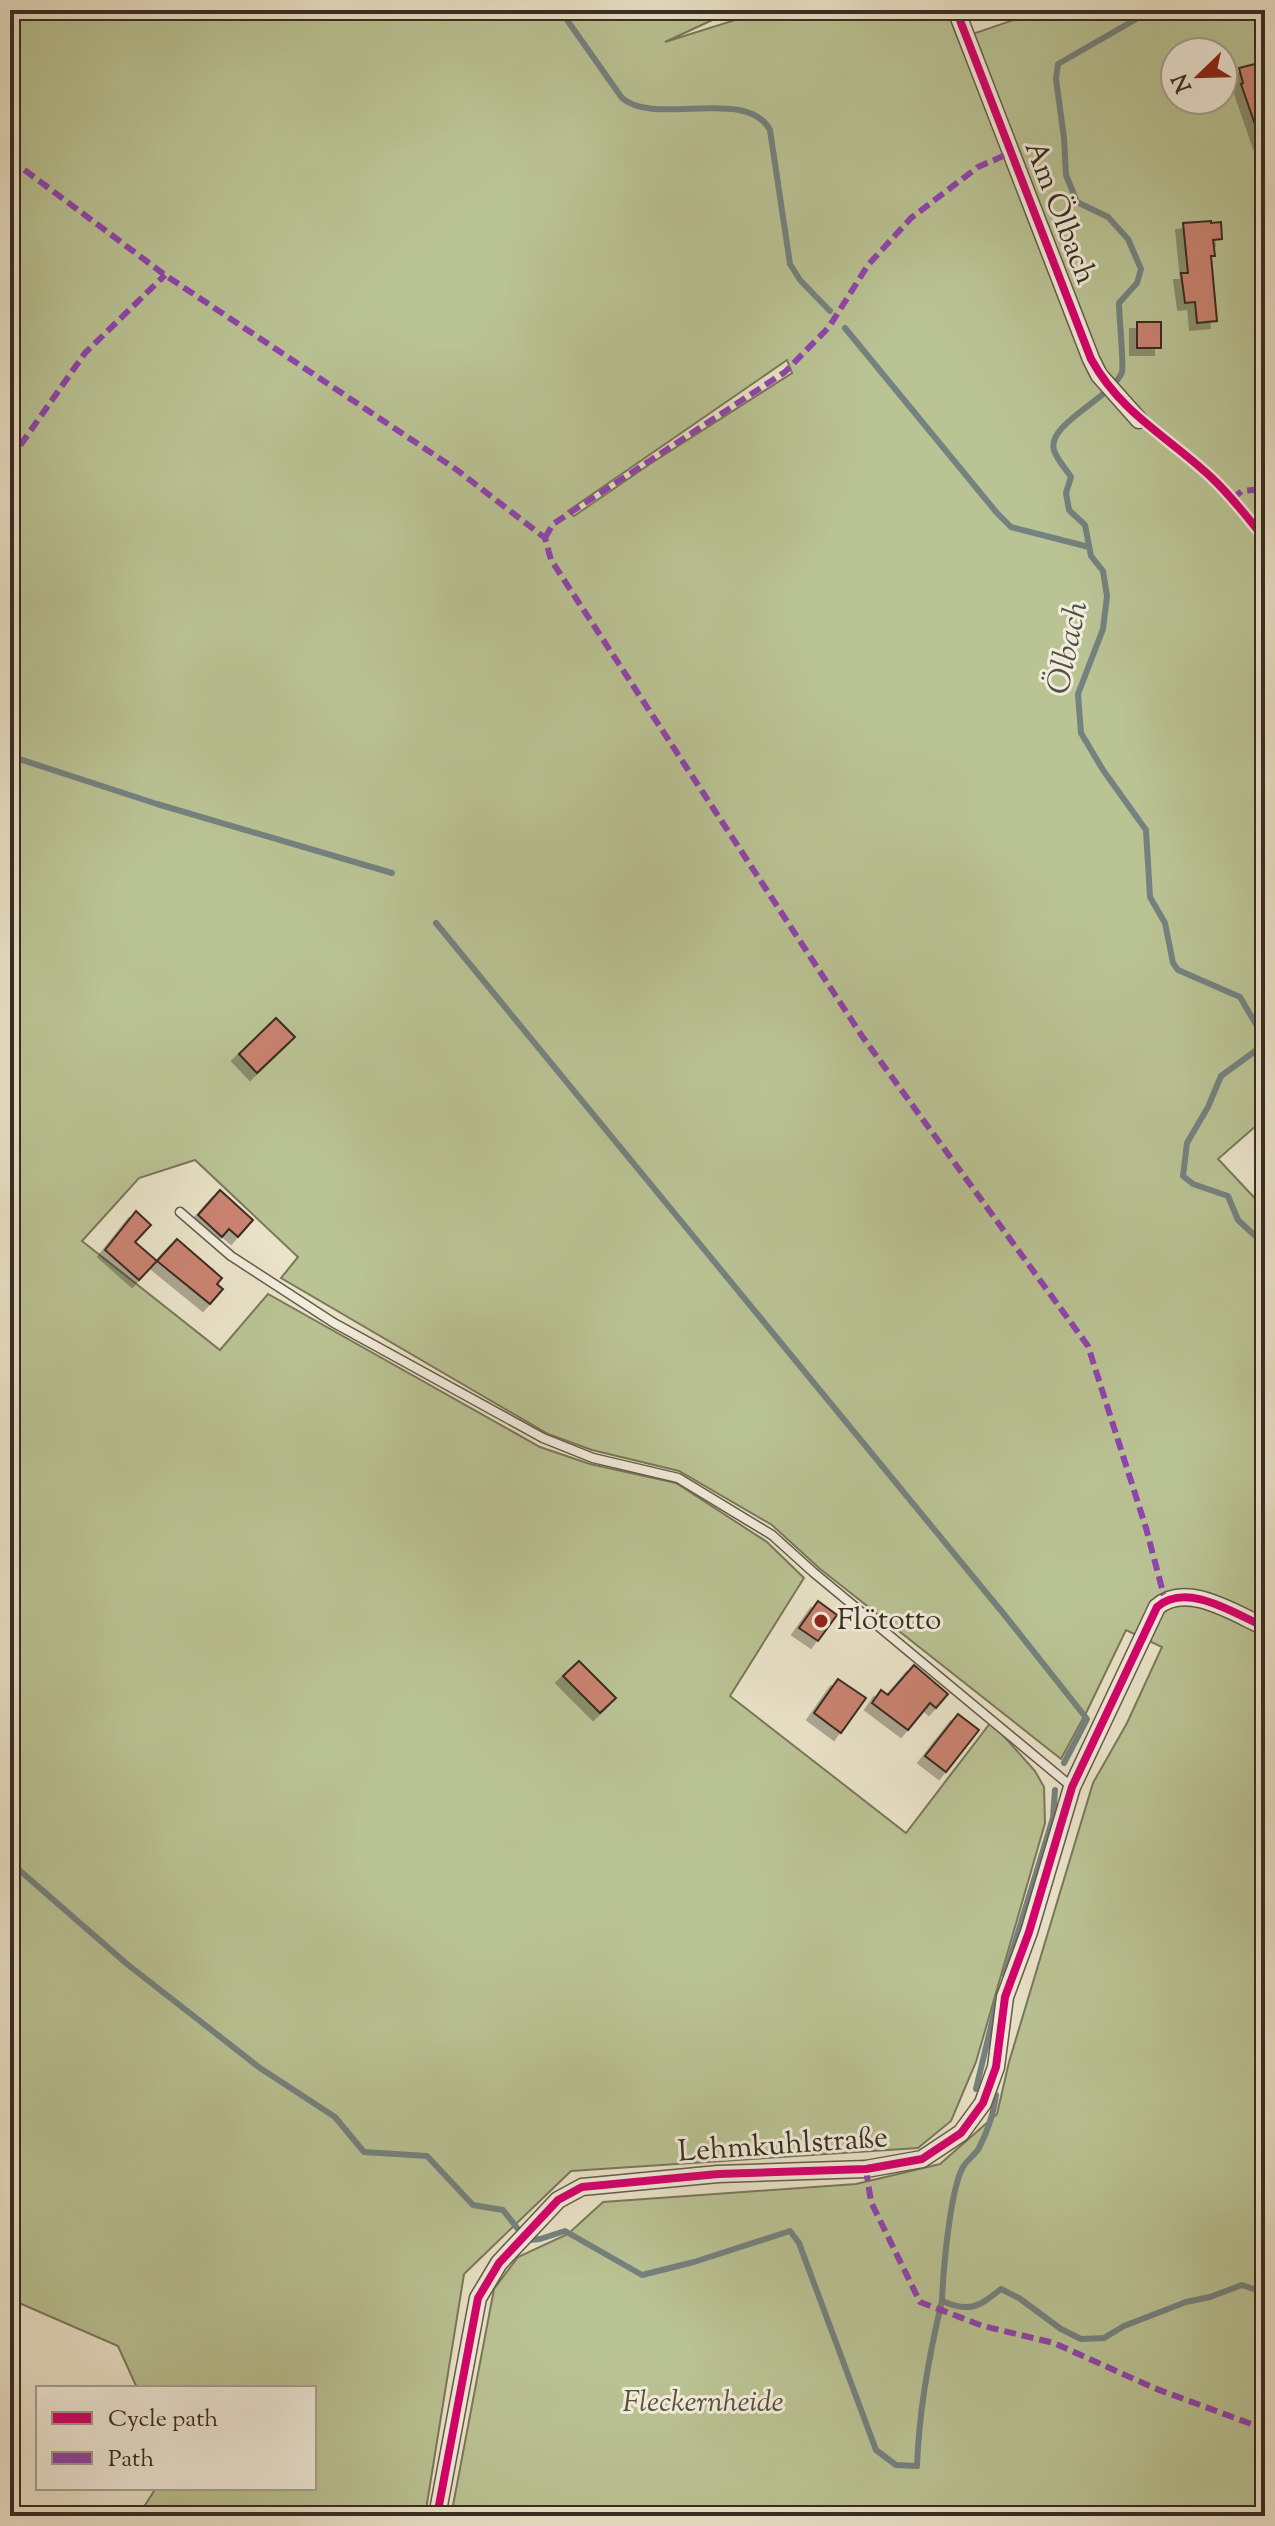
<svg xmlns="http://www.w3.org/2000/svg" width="1275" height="2526" font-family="'Sorts Mill Goudy',serif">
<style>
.green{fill:#bac394;stroke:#7a785a;stroke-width:2;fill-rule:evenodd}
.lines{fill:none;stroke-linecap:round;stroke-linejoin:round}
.stream{stroke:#748280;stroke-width:6}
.building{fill:#ca8371;stroke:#3a2c21;stroke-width:2;filter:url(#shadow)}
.service-casing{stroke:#665a4b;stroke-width:11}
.minor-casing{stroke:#665a4b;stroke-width:19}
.service{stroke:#f1eddc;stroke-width:8}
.minor{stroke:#f1eddc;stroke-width:16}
.quiet{stroke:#8e44ad;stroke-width:6;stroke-dasharray:12 6;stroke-linecap:butt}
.cycleway-casing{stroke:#f1eddc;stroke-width:13}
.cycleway{stroke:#d6006c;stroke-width:8}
.poi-dot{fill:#8f2418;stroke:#f1eddc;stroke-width:3}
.labels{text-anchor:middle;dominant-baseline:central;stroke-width:6;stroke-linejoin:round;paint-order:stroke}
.street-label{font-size:30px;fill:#3a2c21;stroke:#f1eddc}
.poi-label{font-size:30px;fill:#3a2c21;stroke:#f1eddc;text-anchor:start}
.park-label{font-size:30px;font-style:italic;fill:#5a523e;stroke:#f1eddc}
.water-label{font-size:32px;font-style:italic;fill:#525048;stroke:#f1eddc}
</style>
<defs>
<filter id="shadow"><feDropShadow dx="-7" dy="7" stdDeviation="0" flood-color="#0004"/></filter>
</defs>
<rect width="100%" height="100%" fill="#eae3c9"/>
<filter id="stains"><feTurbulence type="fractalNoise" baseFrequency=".0025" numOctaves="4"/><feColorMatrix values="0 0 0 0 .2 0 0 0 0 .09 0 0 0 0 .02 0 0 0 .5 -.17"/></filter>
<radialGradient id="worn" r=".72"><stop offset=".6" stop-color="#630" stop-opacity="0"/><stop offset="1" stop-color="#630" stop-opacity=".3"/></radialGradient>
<path class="green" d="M10 10H734L665 42 767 10H947L958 39 1043 10H1265V1118L1218 1159 1265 1209V2516H451L494 2289 518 2257 568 2234 603 2202 856 2184 940 2164 997 2114 1009 2062 1093 1783 1127 1723 1162 1647 1126 1630 1087 1711 1061 1759 819 1568 772 1525 679 1471 592 1450 548 1434 281 1278 298 1257 195 1160 139 1178 82 1241 220 1350 268 1294 540 1447 590 1464 676 1483 767 1542 804 1578 730 1696 906 1833 991 1722 1035 1771 1044 1787 1045 1823 976 2062 951 2121 918 2148 571 2171 464 2274 425 2516H138L156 2488H314V2388H137L118 2346 10 2299ZM1175 52H1223V100H1175ZM787 360 792 373 650 464 574 516 568 511Z"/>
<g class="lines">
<g class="stream">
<path d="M560 10 622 98C655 127 746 86 770 130L790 264 800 280 830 311"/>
<path d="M1152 10 1058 64 1056 79 1064 138 1066 175 1077 202 1108 217 1128 239 1141 269 1137 283 1119 303C1119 316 1124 365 1122 372 1113 397 1046 424 1054 450 1057 460 1066 469 1071 477L1066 493 1069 510 1085 525 1091 556 1103 571 1107 596 1103 629 1078 694 1081 733 1103 770 1146 830 1150 897 1165 923 1173 963 1178 970 1240 997 1261 1033 1262 1042 1258 1049 1221 1076 1208 1107 1187 1143 1183 1176 1193 1184 1228 1196 1238 1220 1265 1245"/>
<polyline points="845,328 997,513 1011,527 1089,547"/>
<polyline points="10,756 157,804 392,873"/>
<polyline points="436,923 1007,1618 1087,1719 1064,1763"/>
<polyline points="10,1862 127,1964 260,2068 335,2117 364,2152 427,2156 473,2205 503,2210 518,2229"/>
<polyline points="1005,1975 1053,1818 1055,1790"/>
<polyline points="976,2089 997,2001"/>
<path d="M996 2095C994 2112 987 2133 979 2148 975 2155 967 2160 963 2167 950 2190 943 2272 942 2301 970 2313 978 2307 1001 2289L1019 2298 1061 2329 1081 2339 1104 2338 1124 2326 1186 2302 1210 2297 1242 2285 1265 2293"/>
<path d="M530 2240 540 2239 565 2231 642 2275 694 2262 790 2231 799 2243 876 2450 896 2465 917 2466C919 2410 929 2355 942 2301"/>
</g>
</g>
<g class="building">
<polygon points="1259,63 1265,85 1265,142 1261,142 1241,84 1243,83 1239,68"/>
<polygon points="1211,221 1211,223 1221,222 1222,239 1213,240 1215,256 1211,256 1217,321 1197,323 1195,302 1185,303 1181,273 1188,273 1183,223"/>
<rect x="1137" y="322" width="24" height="26"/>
<polygon points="276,1018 295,1037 257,1073 239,1054"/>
<polygon points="220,1190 253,1220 238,1237 229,1229 222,1237 198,1215"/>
<polygon points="136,1211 151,1225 135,1242 157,1261 139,1280 105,1250"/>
<polygon points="177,1239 222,1278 217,1284 223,1289 210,1304 157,1261"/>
<polygon points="818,1601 837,1615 818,1641 799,1628"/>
<polygon points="579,1661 616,1698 600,1713 563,1676"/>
<polygon points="914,1665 948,1694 936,1708 930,1703 908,1730 872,1703 881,1690 888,1695"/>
<polygon points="838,1679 866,1698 841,1733 814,1713"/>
<polygon points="958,1714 979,1730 946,1772 925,1756"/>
</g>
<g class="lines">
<g class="service-casing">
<polyline id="service" points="180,1212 231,1256 334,1323 543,1438 593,1458 678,1478 772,1535 813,1572 1072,1787"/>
</g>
<g class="minor-casing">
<g id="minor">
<polyline points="956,10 1091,359 1099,375 1139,420"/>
<path d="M437 2516 478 2298 499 2263 558 2200 582 2187 718 2174 866 2169 922 2159 961 2133 983 2103 996 2067 1005 1997 1029 1932 1072 1787 1157 1607C1187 1581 1235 1614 1265 1627"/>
</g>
</g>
<use href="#service" class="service"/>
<use href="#minor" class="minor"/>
<g class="quiet">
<polyline points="10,159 165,275 457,470 545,538 551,560 862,1036 1088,1346 1146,1528 1165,1600"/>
<polyline points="10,460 85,353 165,275"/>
<polyline points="1232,499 1242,491 1265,489"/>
<polyline points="545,538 553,524 785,372 829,327 868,265 911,218 978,167 1010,153"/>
<polyline points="866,2169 871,2202 920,2302 983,2326 1054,2343 1154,2388 1265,2429"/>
</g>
<g class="cycleway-casing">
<g id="cycleway">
<path d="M956 10 1091 359C1122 415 1169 437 1213 479 1232 497 1248 518 1265 539"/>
<path d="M437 2516 478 2298 499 2263 558 2200 582 2187 718 2174 866 2169 922 2159 961 2133 983 2103 996 2067 1005 1997 1029 1932 1072 1787 1157 1607C1187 1581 1235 1614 1265 1627"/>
</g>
</g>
<use href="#cycleway" class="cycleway"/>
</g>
<circle class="poi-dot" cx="821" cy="1621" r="8"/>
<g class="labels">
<g class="street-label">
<text transform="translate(1059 213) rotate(69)">Am Ölbach</text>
<text transform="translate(783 2146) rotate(-4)">Lehmkuhlstraße</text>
</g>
<g class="poi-label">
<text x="837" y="1621">Flötotto</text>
</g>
<g class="park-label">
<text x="703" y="2403">Fleckernheide</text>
</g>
<g class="water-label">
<text transform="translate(1069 648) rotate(-78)">Ölbach</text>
</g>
</g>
<rect width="1275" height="2526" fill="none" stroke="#eae3c9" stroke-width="40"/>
<rect x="12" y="12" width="1251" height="2502" fill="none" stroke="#3a2c21" stroke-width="4"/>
<rect x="20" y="20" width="1235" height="2486" fill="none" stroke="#3a2c21" stroke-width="2"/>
<rect x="36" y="2386" width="280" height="104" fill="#f1eddc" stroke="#a8a091" stroke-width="2"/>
<rect x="52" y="2412" width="40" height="12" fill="#d6006c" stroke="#a8a091" stroke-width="2"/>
<text x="108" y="2426" font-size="24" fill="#3a2c21">Cycle path</text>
<rect x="52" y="2452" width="40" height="12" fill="#8e44ad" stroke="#a8a091" stroke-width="2"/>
<text x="108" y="2466" font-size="24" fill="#3a2c21">Path</text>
<g transform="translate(1199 76) rotate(247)"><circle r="38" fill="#f1eddc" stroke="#a8a091" stroke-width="2"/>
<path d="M0-6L14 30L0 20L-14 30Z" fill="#8f2418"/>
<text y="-12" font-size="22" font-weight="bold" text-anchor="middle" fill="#3a2c21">N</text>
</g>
<rect width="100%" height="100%" filter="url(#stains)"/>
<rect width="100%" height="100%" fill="url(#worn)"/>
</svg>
